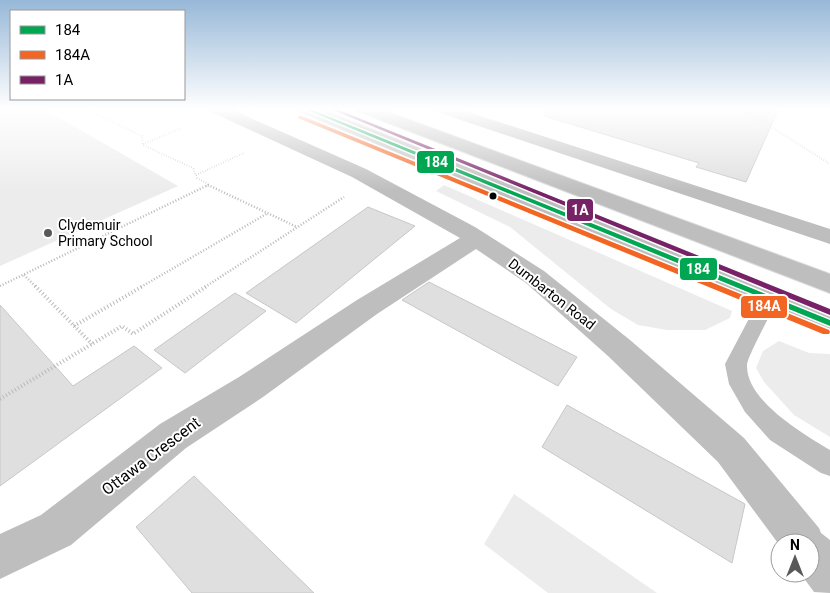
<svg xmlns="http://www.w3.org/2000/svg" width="830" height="593" font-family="Roboto,sans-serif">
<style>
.green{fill:#ececec}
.building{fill:#dfdfdf;stroke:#c7c7c7}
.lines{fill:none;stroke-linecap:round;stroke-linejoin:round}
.primary-casing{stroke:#dbdbdb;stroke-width:2}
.path-far2{stroke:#b9b9b9;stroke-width:2;stroke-dasharray:0.5 2;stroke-linecap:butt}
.path-far1{stroke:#b9b9b9;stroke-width:2.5;stroke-dasharray:1 2;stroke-linecap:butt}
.path{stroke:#b9b9b9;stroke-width:4;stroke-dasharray:1 2.5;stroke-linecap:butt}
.service{fill:#bebebe;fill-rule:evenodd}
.minor{fill:#bebebe;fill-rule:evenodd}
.primary{fill:#bebebe;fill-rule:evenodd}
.bus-1-casing{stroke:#fff;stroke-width:3}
.bus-2-casing{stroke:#fff;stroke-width:3}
.bus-3-casing{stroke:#fff;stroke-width:3}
.bus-1{fill:#00a651;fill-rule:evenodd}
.bus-2{fill:#f26522;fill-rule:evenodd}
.bus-3{fill:#772166;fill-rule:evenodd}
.bus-dot{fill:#000;stroke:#fff;stroke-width:2}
.poi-dot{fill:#595959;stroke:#fff;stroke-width:2}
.labels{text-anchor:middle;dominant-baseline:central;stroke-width:4;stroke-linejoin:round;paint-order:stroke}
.poi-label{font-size:14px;fill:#000;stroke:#fff;text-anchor:start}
.street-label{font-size:14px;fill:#000;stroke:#fff}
.near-street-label{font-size:16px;fill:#000;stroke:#fff}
.line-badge{stroke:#fff;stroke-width:2}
.badge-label{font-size:14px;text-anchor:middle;font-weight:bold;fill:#fff}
</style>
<rect width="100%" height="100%" fill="#fff"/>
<g class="green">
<polygon points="0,108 42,108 178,186 0,266"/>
<polygon points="444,185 732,311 730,318 705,330 667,330 638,325 611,309 510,227 436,191"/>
<polygon points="779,341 809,353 830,354 830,437 794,415 764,382 756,368 763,351"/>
<polygon points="514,494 657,593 548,593 484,544"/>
</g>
<g class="building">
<polygon points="546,108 779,108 746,182 696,167 699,163 544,116"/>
<polygon points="368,207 415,226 296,323 246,293"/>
<polygon points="429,282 577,357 558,386 402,300"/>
<polygon points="235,293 266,311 185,373 154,350"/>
<polygon points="0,305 73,386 134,346 162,368 0,486"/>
<polygon points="567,405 745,504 732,563 542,447"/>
<polygon points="194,476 314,593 192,593 136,527"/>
</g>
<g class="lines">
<g class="primary-casing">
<g id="primary">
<polygon points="296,108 318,108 830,311 830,334 298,111"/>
<polygon points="355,108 377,108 830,274 830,293 357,111"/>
</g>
</g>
<g class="path-far2">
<polyline points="83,108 142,136 143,145 193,168 197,178 208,184"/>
<polyline points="741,108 830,164"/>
<polyline points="143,144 182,128"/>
<polyline points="196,175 244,153"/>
<polyline points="206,186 210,186"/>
</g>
<g class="path-far1">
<polyline points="24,275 36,287"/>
<polyline points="0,286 208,185 297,227"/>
<polyline points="141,287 268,213"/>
<polyline points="205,287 344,197"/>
</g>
<g class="path">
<polyline points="35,286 92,344"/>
<polyline points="74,326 143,286"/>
<polyline points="0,399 122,326 133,334 207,286"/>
</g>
<path class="service" d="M769 292 776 294 778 299C773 310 747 357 747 365 746 401 804 434 830 450V476L821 473 770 440 745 412 729 384 725 364 762 294Z"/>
<g class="minor">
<polygon points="207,108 228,108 366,169 475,227 544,271 630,340 744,438 819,528 821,533 830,540 830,593 814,592 800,573 810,573 810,543 780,543 780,546 718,462 608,356 526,283 476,249 377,314 263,397 186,448 71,545 0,579 0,534 41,515 160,424 239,377 357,300 460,238 352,177 209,111"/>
<polygon points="432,108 456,108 830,229 830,244 434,111"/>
</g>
<use href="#primary" class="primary"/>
<g class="bus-1-casing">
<polygon id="bus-1" points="302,108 308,108 830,320 830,326"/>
</g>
<g class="bus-2-casing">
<polygon id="bus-2" points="298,116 302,116 829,330 830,332 829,334 823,334 298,118"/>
</g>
<g class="bus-3-casing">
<polygon id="bus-3" points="328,108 334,108 830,309 830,315"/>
</g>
<use href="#bus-1" class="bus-1"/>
<use href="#bus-2" class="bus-2"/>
<use href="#bus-3" class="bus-3"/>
</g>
<linearGradient id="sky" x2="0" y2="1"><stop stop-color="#97b8d8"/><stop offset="0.57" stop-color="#fff"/><stop offset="1" stop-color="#fff" stop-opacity="0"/></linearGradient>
<rect width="830" height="191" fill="url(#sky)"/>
<circle class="bus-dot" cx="493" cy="196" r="4.5"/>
<circle class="poi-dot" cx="48" cy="233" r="5"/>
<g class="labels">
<g class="poi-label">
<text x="58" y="225">Clydemuir<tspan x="58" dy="16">Primary School</tspan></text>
</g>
<g class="street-label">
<text transform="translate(552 294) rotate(38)">Dumbarton Road</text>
</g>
<g class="near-street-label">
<text transform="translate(151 456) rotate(-37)">Ottawa Crescent</text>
</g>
</g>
<g class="line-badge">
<rect x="416" y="150" width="39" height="24" rx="5" fill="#00a651"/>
<rect x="566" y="198" width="28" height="24" rx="5" fill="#772166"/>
<rect x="679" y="257" width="39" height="24" rx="5" fill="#00a651"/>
<rect x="740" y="295" width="48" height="24" rx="5" fill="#f26522"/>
</g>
<g class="badge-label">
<text x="436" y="167">184</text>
<text x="580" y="215">1A</text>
<text x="698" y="274">184</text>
<text x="764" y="311">184A</text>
</g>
<rect x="10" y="10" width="175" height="90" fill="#ffffff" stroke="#999999"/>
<rect x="20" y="26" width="25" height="8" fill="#00a651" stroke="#999999"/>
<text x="55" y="35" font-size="15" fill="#000000">184</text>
<rect x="20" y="51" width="25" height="8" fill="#f26522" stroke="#999999"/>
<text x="55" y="60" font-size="15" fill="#000000">184A</text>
<rect x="20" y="76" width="25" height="8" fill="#772166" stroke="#999999"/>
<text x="55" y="85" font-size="15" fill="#000000">1A</text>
<g transform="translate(795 558)"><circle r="24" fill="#ffffff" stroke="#999999"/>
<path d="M0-4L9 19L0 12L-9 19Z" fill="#595959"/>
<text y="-8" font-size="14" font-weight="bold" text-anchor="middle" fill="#000000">N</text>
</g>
</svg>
